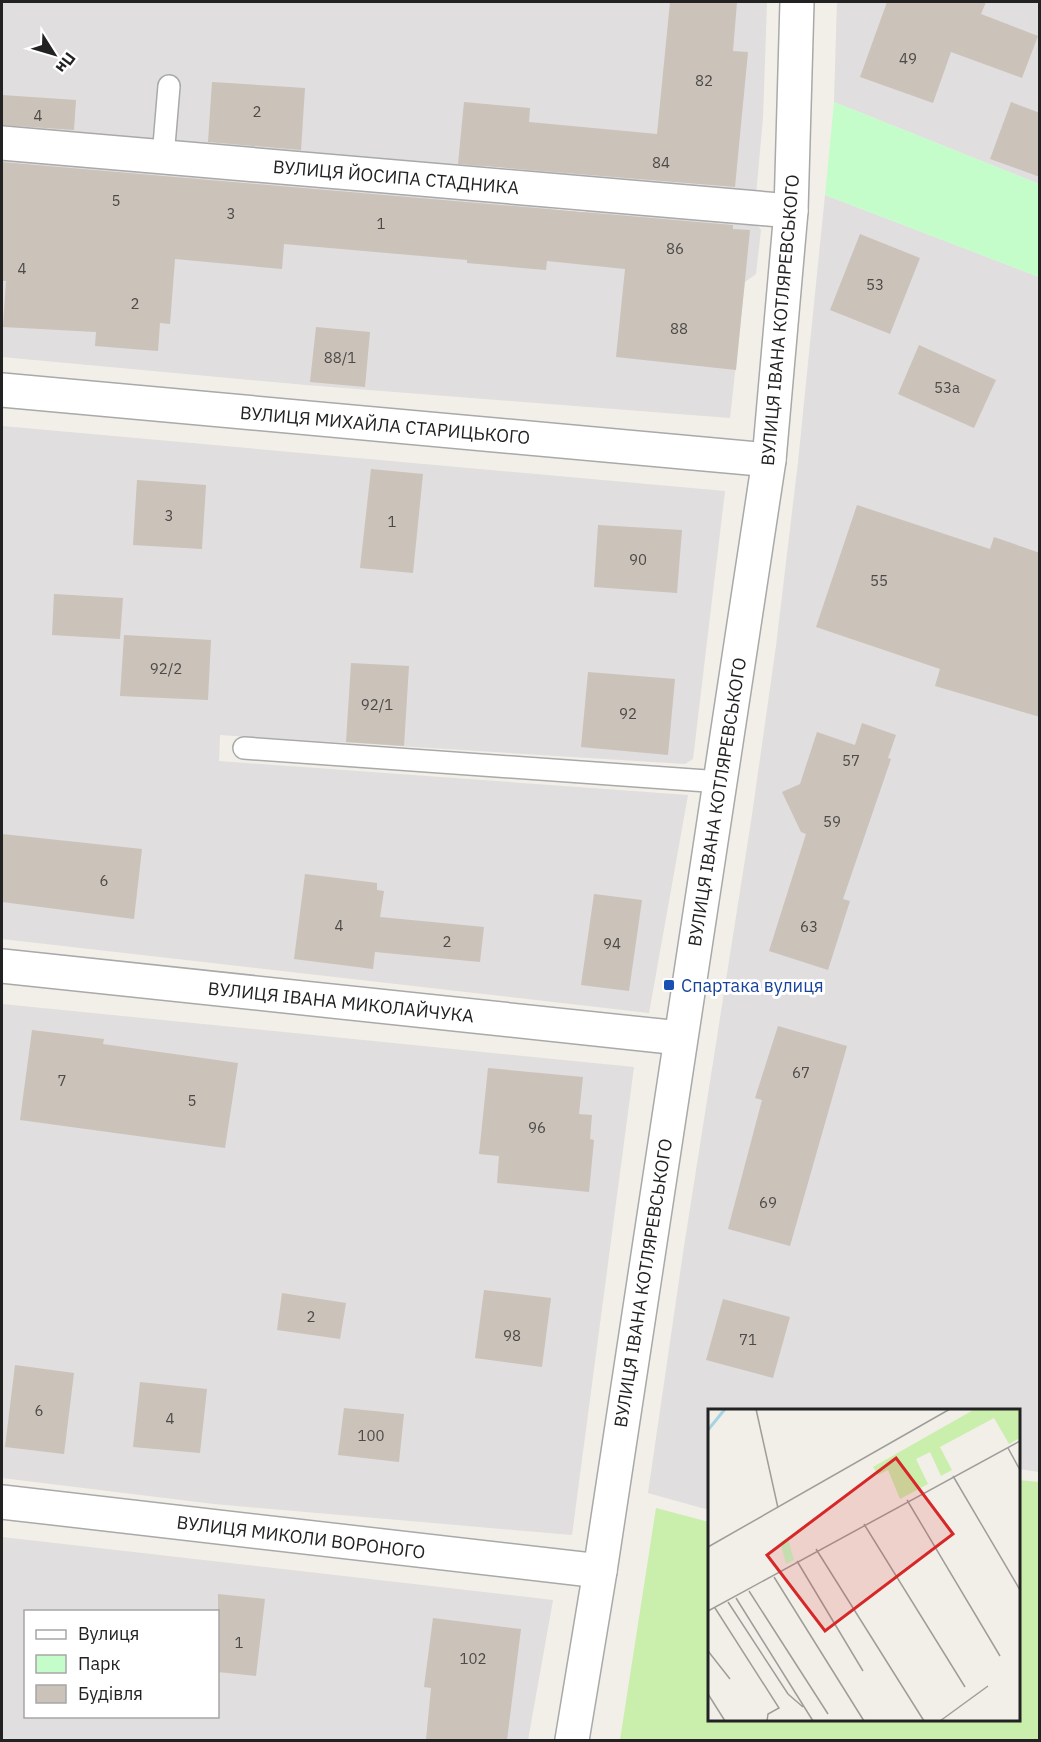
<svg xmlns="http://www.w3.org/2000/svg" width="1041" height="1742" font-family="'IBM Plex Sans',sans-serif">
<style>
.residential{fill:#e0dede;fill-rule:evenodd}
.grass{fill:#caeeac}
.park{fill:#c4fdca}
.building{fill:#cbc2ba}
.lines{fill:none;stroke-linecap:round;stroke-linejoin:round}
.lane-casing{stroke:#a9a9a9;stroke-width:24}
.street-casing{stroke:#a9a9a9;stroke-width:36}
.lane{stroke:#fff;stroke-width:21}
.street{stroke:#fff;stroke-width:33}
.transit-dot{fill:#1a4fb4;stroke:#fff;stroke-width:2}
.labels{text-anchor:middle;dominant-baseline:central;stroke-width:6;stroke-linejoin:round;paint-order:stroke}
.number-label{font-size:15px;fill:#4c4a48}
.street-label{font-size:18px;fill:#222;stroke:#fff}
.transit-label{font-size:18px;fill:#164399;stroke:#fff;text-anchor:start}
.inset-river{fill:none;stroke:#a6d3e2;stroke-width:3}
.inset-road{fill:none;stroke:#9f9d99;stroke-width:1.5}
.view{fill:#d62828;fill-opacity:0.15;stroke:#d62828;stroke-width:3}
.inset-edge{fill:none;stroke:#222;stroke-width:3}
</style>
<rect width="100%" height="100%" fill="#f2efe8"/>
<g class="residential">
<polygon points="2,2 767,2 763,118 756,195 524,174 526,153 491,165 468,169 2,130"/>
<polygon points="837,2 1039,2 1039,184 834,102"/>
<polygon points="2,155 552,201 551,209 586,213 587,203 754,221 761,230 756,274 745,282 730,418 306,385 2,357"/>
<polygon points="825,195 1039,277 1039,1472 1019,1469 1018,1410 710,1410 709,1510 648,1493 683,1253 752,815 776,646 798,462"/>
<polygon points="2,426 725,491 693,759 685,764 220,735 219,761 688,795 649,1013 2,939"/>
<polygon points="2,1004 634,1067 572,1535 214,1504 2,1478"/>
<path d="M2 1537 553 1600 528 1740H2ZM26 1612H218V1716H26Z"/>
</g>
<polygon class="grass" points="1019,1480 1039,1482 1039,1740 620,1740 656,1508 709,1522 710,1720 1018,1720"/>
<polygon class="park" points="834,102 1039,184 1039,277 825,195"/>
<g class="building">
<polygon points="670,2 737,2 733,51 748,52 735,187 458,164 464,102 530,108 529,122 657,134"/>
<polygon points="887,2 986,2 981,14 1038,36 1022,78 951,52 933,103 860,77"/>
<polygon points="212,82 305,88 301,150 208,142"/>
<polygon points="2,95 76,100 74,130 2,125"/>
<polygon points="1011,102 1040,113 1040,177 990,159"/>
<polygon points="2,162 733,225 733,229 750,230 736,370 616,357 625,269 547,261 546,270 467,263 467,260 284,244 282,269 175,259 170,324 160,323 158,351 95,346 96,332 3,327 6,281 2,281"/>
<polygon points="860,234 920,258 890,334 830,310"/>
<polygon points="316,327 370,332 365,387 310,382"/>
<polygon points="919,345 996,380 974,428 898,394"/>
<polygon points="371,469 423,474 413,573 360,568"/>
<polygon points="137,480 206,485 202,549 133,545"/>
<polygon points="857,505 990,549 994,537 1040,553 1040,717 935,686 940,669 816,627"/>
<polygon points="598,525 682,530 677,593 594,587"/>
<polygon points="54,594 123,598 120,639 52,635"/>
<polygon points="124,635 211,640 208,700 120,696"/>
<polygon points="351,663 409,666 404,746 346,742"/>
<polygon points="588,672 675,679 668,755 581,747"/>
<polygon points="862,723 896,735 888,758 891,759 843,899 850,901 828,970 769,951 806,834 801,832 782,792 800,784 817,732 855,745"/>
<polygon points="2,834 142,849 134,919 2,902"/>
<polygon points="305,874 377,883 377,890 384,891 380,917 484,927 480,962 375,952 373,969 294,959"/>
<polygon points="594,894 642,900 629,991 581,985"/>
<polygon points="778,1026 847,1046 790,1246 728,1229 762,1100 755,1098"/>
<polygon points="32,1030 104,1039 103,1044 238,1063 225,1148 20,1120"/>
<polygon points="488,1068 583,1077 579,1114 592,1115 590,1139 594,1140 589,1192 497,1183 499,1156 479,1154"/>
<polygon points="484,1290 551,1298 542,1367 475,1358"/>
<polygon points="282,1293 346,1303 340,1339 277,1330"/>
<polygon points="723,1299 790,1317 773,1378 706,1360"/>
<polygon points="15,1365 74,1373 64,1454 5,1447"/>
<polygon points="140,1382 207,1389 200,1453 133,1447"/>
<polygon points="344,1408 404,1414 399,1462 338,1455"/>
<polygon points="218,1594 265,1599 256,1676 218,1672"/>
<polygon points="433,1618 521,1629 507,1740 426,1740 431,1688 424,1687"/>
</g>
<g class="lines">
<g class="lane-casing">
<g id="lane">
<polyline points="163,157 169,86"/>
<polyline points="244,748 721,782"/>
</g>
</g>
<g class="street-casing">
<g id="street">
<polyline points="2,143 791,211"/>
<polyline points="2,390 769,460"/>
<polyline points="2,966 680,1038"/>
<polyline points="2,1502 600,1571"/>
<polyline points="572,1740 600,1571 769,460 791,211 797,2"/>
</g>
</g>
<use href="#lane" class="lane"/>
<use href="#street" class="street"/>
</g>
<rect class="transit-dot" x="663" y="979" width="12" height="12" rx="3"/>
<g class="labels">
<g class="number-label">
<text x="908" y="58">49</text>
<text x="704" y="80">82</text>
<text x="257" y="111">2</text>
<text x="38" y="115">4</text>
<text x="661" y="162">84</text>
<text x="116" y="200">5</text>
<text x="231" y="213">3</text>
<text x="381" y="223">1</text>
<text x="675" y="248">86</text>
<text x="22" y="268">4</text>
<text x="875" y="284">53</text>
<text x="135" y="303">2</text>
<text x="679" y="328">88</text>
<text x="340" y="357">88/1</text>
<text x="947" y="387">53а</text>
<text x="169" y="515">3</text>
<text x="392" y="521">1</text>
<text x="638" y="559">90</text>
<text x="879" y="580">55</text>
<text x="166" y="668">92/2</text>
<text x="377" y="704">92/1</text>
<text x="628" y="713">92</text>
<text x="851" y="760">57</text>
<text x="832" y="821">59</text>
<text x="104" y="880">6</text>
<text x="339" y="925">4</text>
<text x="809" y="926">63</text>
<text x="447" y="941">2</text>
<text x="612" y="943">94</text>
<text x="801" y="1072">67</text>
<text x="62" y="1080">7</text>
<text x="192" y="1100">5</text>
<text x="537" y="1127">96</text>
<text x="768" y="1202">69</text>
<text x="311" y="1316">2</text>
<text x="512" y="1335">98</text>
<text x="748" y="1339">71</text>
<text x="39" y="1410">6</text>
<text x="170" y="1418">4</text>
<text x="371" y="1435">100</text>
<text x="239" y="1642">1</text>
<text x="473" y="1658">102</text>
</g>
<g class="street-label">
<text transform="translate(396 177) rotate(5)">ВУЛИЦЯ ЙОСИПА СТАДНИКА</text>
<text transform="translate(780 320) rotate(-85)">ВУЛИЦЯ ІВАНА КОТЛЯРЕВСЬКОГО</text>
<text transform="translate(385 425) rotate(5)">ВУЛИЦЯ МИХАЙЛА СТАРИЦЬКОГО</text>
<text transform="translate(717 802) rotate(-81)">ВУЛИЦЯ ІВАНА КОТЛЯРЕВСЬКОГО</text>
<text transform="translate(341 1002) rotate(6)">ВУЛИЦЯ ІВАНА МИКОЛАЙЧУКА</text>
<text transform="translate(643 1283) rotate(-81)">ВУЛИЦЯ ІВАНА КОТЛЯРЕВСЬКОГО</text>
<text transform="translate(301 1537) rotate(7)">ВУЛИЦЯ МИКОЛИ ВОРОНОГО</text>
</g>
<g class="transit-label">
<text x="681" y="985">Спартака вулиця</text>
</g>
</g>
<g transform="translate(708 1409)">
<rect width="312" height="312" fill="#f2efe8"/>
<path d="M267 0H312V29L301 35 286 9 232 38 244 61 233 67 222 43 208 50 220 75 192 90 180 61 170 66 165 58Z" fill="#caeeac"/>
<path d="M80 130 86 151 78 155 72 132Z" fill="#c4fdca"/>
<path class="inset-river" d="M0 21 17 0"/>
<path class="inset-road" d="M48 0 70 99M300 39 312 61M245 67 312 181M199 91 292 247M156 115 257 278M0 138 242 0M108 140 216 312M89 152 155 262M66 168 156 312M41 182 120 305M28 189 105 312M20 193 80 285 95 298M7 199 71 299 60 305 59 312M0 202 312 32M0 242 22 270M0 285 17 312M232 312 280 277"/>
<path class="view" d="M188 49 245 125 117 222 59 146Z"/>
<rect width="312" height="312" class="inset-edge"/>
</g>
<rect width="1041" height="1742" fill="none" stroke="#222222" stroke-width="6"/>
<rect x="24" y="1610" width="195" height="108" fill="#ffffff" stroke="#a7a7a7" stroke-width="1.5"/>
<rect x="36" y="1630" width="30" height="9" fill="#ffffff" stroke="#a7a7a7" stroke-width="1.5"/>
<text x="78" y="1640" font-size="18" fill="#222222">Вулиця</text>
<rect x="36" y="1655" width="30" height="18" fill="#c4fdca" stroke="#a7a7a7" stroke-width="1.5"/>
<text x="78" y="1670" font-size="18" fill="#222222">Парк</text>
<rect x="36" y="1685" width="30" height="18" fill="#cbc2ba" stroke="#a7a7a7" stroke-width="1.5"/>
<text x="78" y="1700" font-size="18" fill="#222222">Будівля</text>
<g transform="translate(54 54) rotate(127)" stroke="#ffffff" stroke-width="4.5" paint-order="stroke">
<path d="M0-4.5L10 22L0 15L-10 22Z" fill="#222222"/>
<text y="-9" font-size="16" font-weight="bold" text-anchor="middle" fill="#222222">Пн</text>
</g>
</svg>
